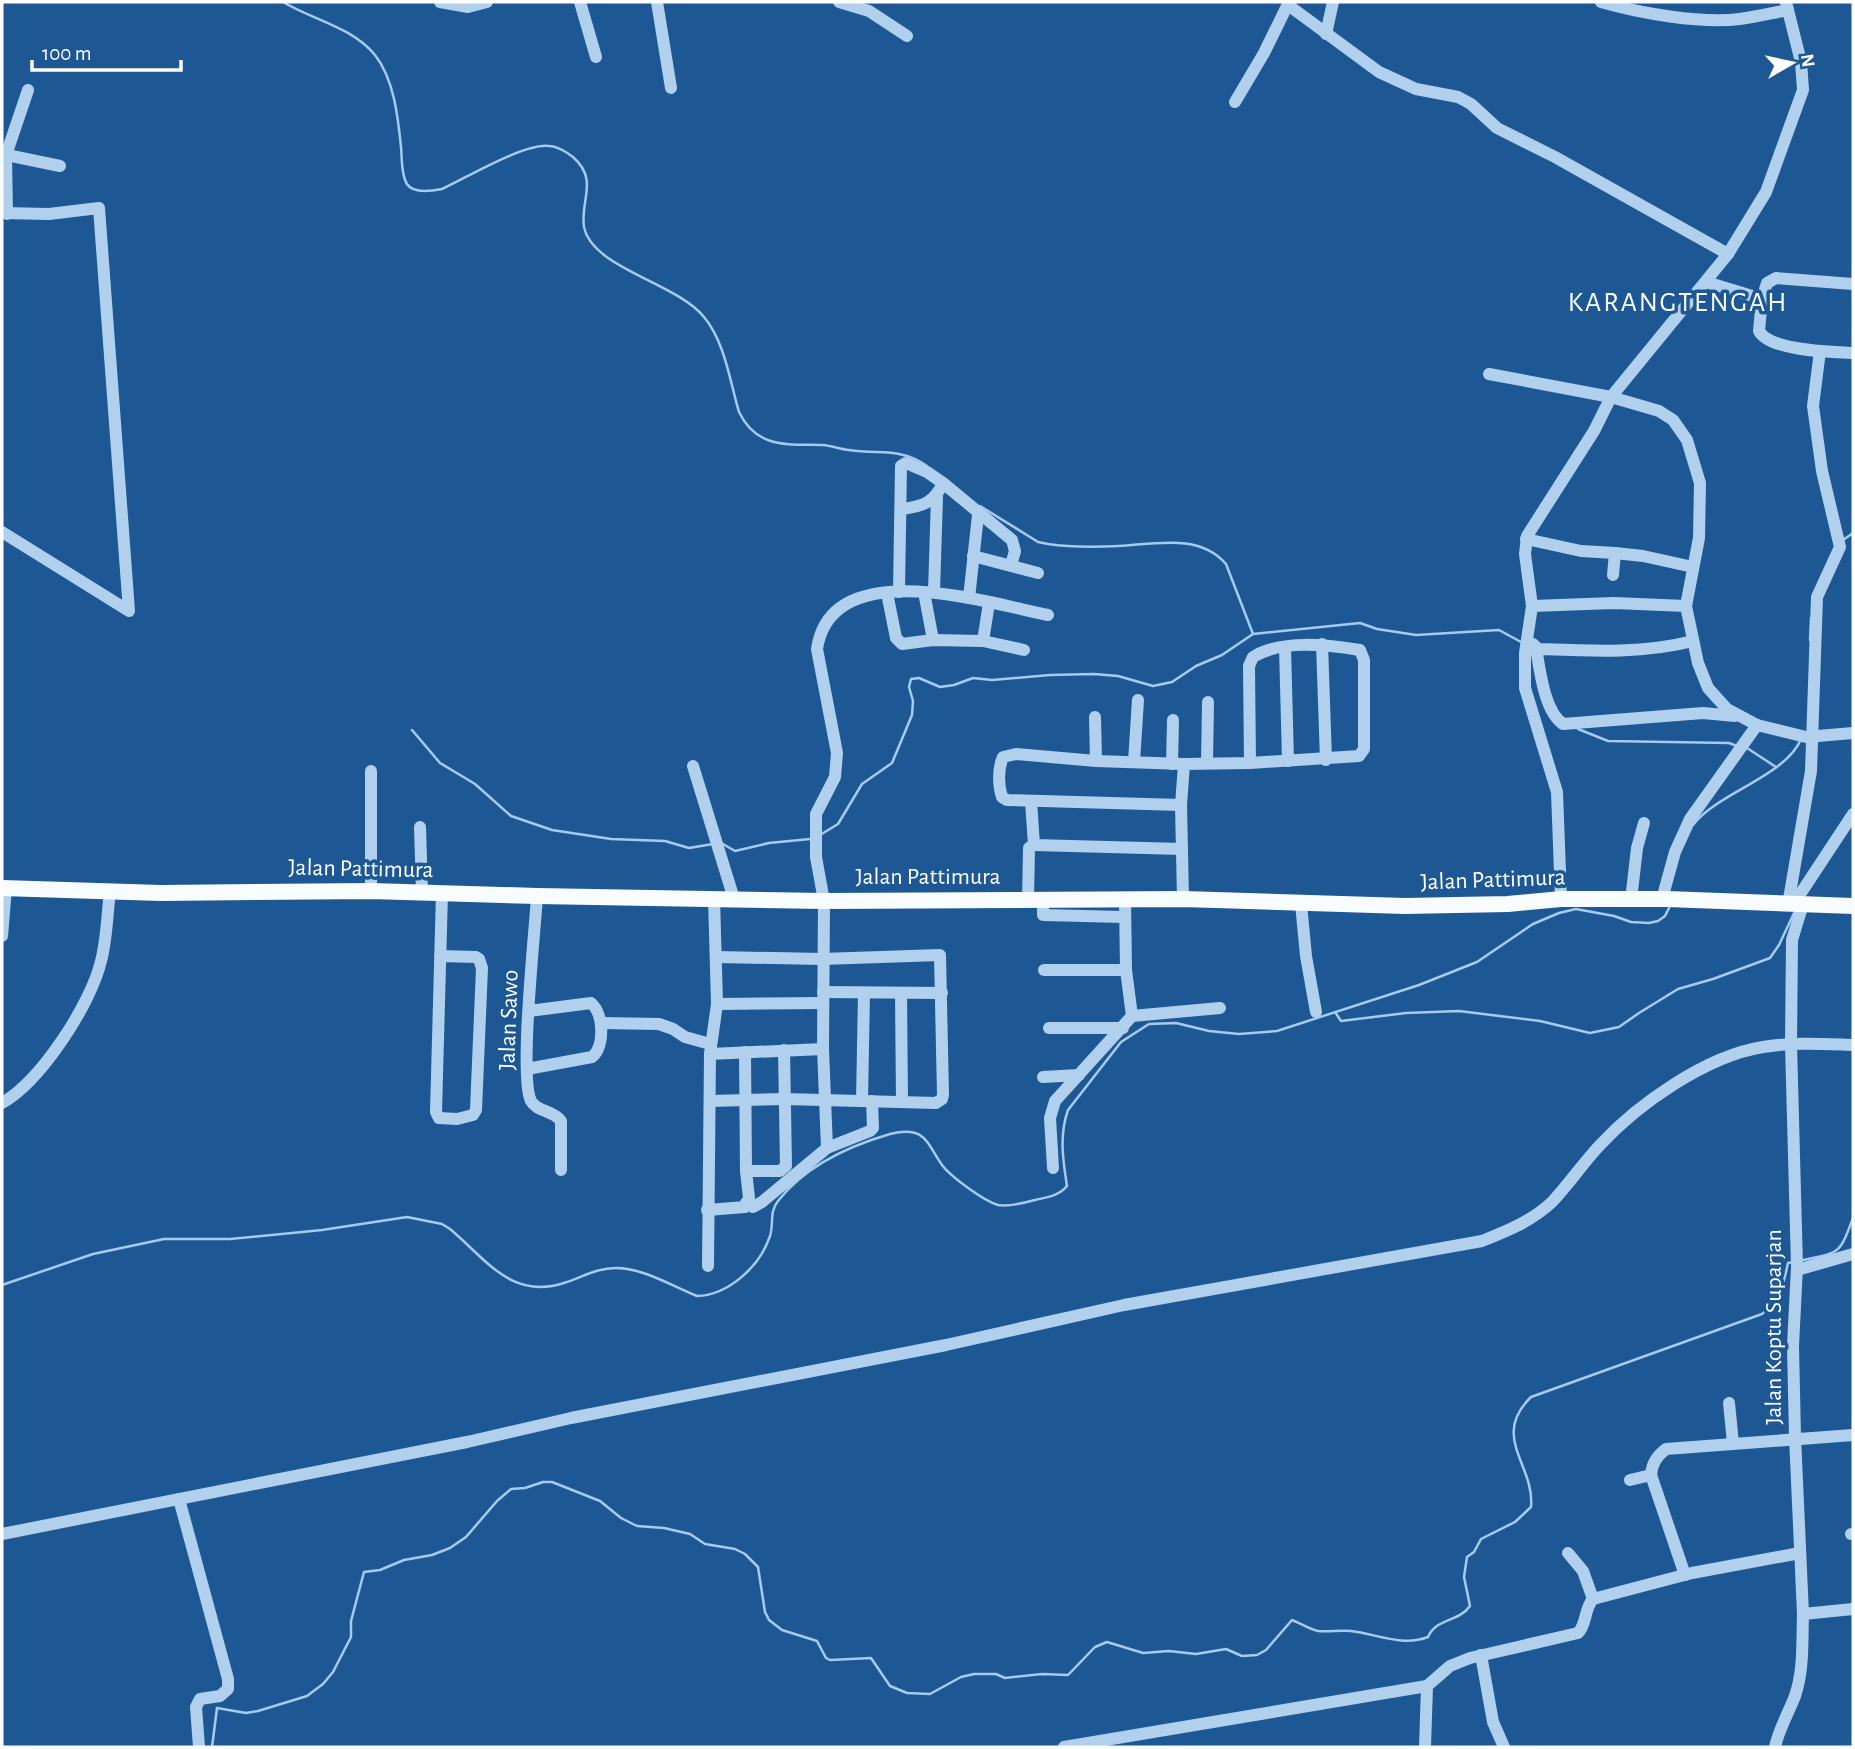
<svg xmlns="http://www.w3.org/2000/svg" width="1855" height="1749" font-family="'Alegreya Sans',sans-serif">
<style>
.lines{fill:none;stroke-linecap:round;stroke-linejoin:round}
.stream{stroke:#a5cbf0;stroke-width:2.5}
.minor{stroke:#b1d0ee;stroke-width:12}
.major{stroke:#f9fcff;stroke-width:16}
.labels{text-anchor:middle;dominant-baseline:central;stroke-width:7;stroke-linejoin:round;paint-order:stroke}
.street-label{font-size:24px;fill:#fff;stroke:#1e5894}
.quarter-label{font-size:28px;letter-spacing:2px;fill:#fff;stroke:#1e5894}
</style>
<rect width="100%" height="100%" fill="#1e5894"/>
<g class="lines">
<g class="stream">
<path d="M283 2C313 20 352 27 375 55 394 79 398 117 401 147 402 157 401 175 407 184 413 194 432 191 442 189 466 178 524 143 549 146 557 146 568 153 573 157 599 180 580 200 584 227 592 268 677 283 704 317 725 342 730 382 739 412 757 449 787 444 823 445 832 446 840 449 849 450 880 455 900 447 927 466"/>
<path d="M980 506 1038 542 1048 544C1068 547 1098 547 1119 546 1154 544 1200 533 1226 564L1253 634 1360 623 1377 629 1416 635 1499 630 1521 642"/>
<polyline points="1843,540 1853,533"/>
<polyline points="1810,640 1811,618"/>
<polyline points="1578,729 1608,741 1729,743 1737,746"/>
<polyline points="412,730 440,763 475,784 511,816 552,830 611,839 665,841 689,848 713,844"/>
<polyline points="1747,748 1776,767"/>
<path d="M1693 825C1717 793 1786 776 1801 739"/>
<polyline points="820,835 838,824 862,784 892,763 912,715 913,701 909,687 911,679 919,678 940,687 954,685 973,678 992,680 1050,675 1094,674 1118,676 1153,686 1172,682 1196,666 1222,655 1253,634"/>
<polyline points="723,844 735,851 769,843 810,839"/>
<polyline points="1335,1012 1341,1021 1406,1013 1459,1011 1540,1021 1590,1033 1619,1027 1639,1013 1678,989 1713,979 1770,958 1779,945 1794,913"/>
<path d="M1803 1260C1841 1252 1839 1255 1853 1218"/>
<path d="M2 1285 93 1254 164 1239H230L322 1230 407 1217 442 1224 450 1229C486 1259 511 1300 564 1283 583 1277 596 1268 616 1268 643 1268 672 1286 697 1296 729 1295 760 1266 770 1236 774 1224 769 1212 778 1201 805 1166 849 1146 890 1134 925 1125 926 1142 942 1165 951 1177 984 1201 998 1205 1009 1207 1024 1203 1035 1200 1047 1197 1059 1196 1067 1186 1063 1161 1059 1135 1068 1110L1121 1042 1149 1024 1176 1023 1209 1031 1239 1034 1277 1031 1419 985 1477 962 1533 924 1559 913 1576 909 1614 916 1631 922 1649 923 1658 921 1665 916 1671 904"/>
<path d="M212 1747 217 1708 246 1713 258 1711 307 1696 323 1684 333 1672 351 1637V1621L364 1572 380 1570 404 1560 432 1555 450 1548 466 1537 497 1501 511 1489 525 1488 543 1482H552L600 1501 621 1518 637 1526 664 1528 690 1534 705 1544 735 1549 745 1554 758 1567 765 1612 769 1620 782 1630 817 1641 826 1658 830 1660 871 1658 890 1686 907 1693 930 1694 961 1677 974 1674H996L1005 1678 1042 1674 1068 1675 1095 1647 1107 1642 1143 1653 1169 1651 1196 1654 1226 1649 1242 1656 1257 1655 1266 1650 1292 1620C1300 1623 1309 1629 1318 1631 1328 1632 1340 1630 1351 1631 1377 1634 1402 1647 1428 1637 1436 1618 1459 1622 1470 1606L1464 1577 1467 1557 1474 1552 1481 1539 1515 1522 1531 1507C1535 1465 1490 1437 1531 1397L1762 1314C1781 1300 1783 1285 1788 1263L1793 1262"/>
</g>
<g class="minor">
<polyline points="440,2 468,7 487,2"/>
<polyline points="580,2 596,57"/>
<polyline points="657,2 671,88"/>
<polyline points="839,2 869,11 907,36"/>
<path d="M1601 2C1639 13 1701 24 1740 19 1756 17 1772 13 1788 10"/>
<polyline points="1288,5 1379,72 1416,89 1458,97 1471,104 1497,128 1555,157 1728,254"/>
<polyline points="1326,34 1333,2"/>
<polyline points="1235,102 1264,53 1289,2"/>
<polyline points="2,154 60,166"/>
<polyline points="2,213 49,214 99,208 129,611 2,532"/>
<polyline points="7,214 6,155 28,90"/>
<path d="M1706 282 1762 299 1759 331C1770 351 1831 352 1853 353"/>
<polyline points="1762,299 1767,283 1776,278 1853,284"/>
<polyline points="1489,374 1611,397 1659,411 1673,420 1687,440 1700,483 1699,538 1686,606 1698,663 1708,688 1727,709 1757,725 1806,737 1853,733"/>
<path d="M902 509C923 506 934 503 943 483L1012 540 1015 551 1011 565"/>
<polyline points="1526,539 1581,551 1615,553"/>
<polyline points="973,556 1038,573"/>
<polyline points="1613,575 1615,553 1643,556 1693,567"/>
<polyline points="899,592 901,466 906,463 927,472 943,483"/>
<polyline points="924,592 933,640"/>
<polyline points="934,592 937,497"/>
<polyline points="887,593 896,638 902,644 933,640 983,641 989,603"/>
<polyline points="969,598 978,515"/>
<polyline points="1532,606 1614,603 1686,606"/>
<polyline points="983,641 1024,650"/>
<polyline points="1322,644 1326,760"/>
<path d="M1533 644 1538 649C1590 651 1642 654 1693 641"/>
<polyline points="1285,647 1288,761"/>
<path d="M1536 648C1540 670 1544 711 1563 724L1703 713 1735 716"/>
<polyline points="1095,717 1096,761"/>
<polyline points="1134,762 1138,700"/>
<polyline points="1207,763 1208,702"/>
<polyline points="1172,764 1173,720"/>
<polyline points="693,766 734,899"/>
<polyline points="371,771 371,891"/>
<polyline points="1031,801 1034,845 1182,849"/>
<path d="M1181 805 1007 800 1002 797C998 785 998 768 1003 757L1016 754 1096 761 1184 764"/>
<polyline points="420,827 422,892"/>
<path d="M537 896C535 931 519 1077 531 1101 537 1112 553 1110 561 1121V1170"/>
<path d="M1183 899 1181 805 1184 764 1250 763 1359 756 1364 749V660L1360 650C1328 645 1282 639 1253 657L1249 666 1250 763"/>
<polyline points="1561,899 1557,792 1525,688 1525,653 1532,606 1525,554 1527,536 1594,431 1611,397 1728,254 1766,192 1803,90 1801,62 1786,2"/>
<polyline points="1662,899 1675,852 1690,819 1757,725"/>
<polyline points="1028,900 1029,848 1034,845"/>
<polyline points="1043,900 1043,915 1124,917"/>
<polyline points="1631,900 1637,848 1644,823"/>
<polyline points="1301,904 1306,956 1316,1012"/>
<polyline points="1788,905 1811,771 1817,597 1840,547 1822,471 1813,406 1820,351"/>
<polyline points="1793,905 1853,814"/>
<polyline points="2,936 6,888"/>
<polyline points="440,956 476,957 479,959 482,968 476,1110 473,1115 457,1119 439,1118 436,1112 442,893"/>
<polyline points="1044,970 1126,970"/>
<polyline points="823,992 942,993"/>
<polyline points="901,993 902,1101"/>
<polyline points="717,1004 823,1003"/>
<polyline points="1132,1016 1220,1008"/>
<polyline points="601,1023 659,1024 673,1029 685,1037 710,1044"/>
<polyline points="1049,1028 1123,1028"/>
<polyline points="710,1054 823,1049"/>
<path d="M527 1069 592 1057C605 1047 604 1014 591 1003L529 1011"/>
<polyline points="1043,1077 1079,1075"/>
<polyline points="710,1101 784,1099 936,1103 942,1099 943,1095 940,955 822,959 716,957"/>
<polyline points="862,1101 864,993"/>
<path d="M2 1103C41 1081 91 1004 101 961 107 939 107 914 110 892"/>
<path d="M827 1148 823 1049 824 901 816 857V814L835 777 837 753 817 649C831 553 988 603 1048 615"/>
<polyline points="1053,1168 1050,1118 1055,1101 1132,1016 1126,970 1125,899"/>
<polyline points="746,1171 780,1171 786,1166 784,1050"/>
<polyline points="746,1203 753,1207 762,1202 827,1148 870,1131 873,1128 872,1101"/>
<polyline points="707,1210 745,1207 749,1198 746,1171 745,1052"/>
<polyline points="708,1266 710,1054 717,1004 714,898"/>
<polyline points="1797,1270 1853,1254"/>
<polyline points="1729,1403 1733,1443"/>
<polyline points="1630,1480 1651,1475"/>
<polyline points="179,1499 228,1679 228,1689 220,1696 200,1699 196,1707 199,1747"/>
<path d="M2 1534 467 1442 571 1418 946 1345 1124 1305 1482 1241C1507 1231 1532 1221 1552 1202 1569 1184 1583 1163 1600 1145 1638 1104 1706 1056 1763 1047 1793 1042 1823 1044 1853 1045"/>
<polyline points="1851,1534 1853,1534"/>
<polyline points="1568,1553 1583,1571 1593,1599"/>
<path d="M1685 1575 1651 1475C1652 1463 1657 1456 1666 1449L1853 1435"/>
<polyline points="1803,1614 1853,1609"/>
<polyline points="1481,1655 1493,1722 1504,1747"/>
<polyline points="1064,1747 1427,1686"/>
<path d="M1425 1747 1427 1686 1450 1666 1470 1658 1578 1633C1587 1624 1584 1609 1593 1599L1692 1573 1800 1553"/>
<path d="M1775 1747C1779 1729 1788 1714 1795 1696 1804 1670 1802 1641 1803 1614L1795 1437 1793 1346 1797 1267 1791 1044 1792 940 1803 904"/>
</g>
<polyline class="major" points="2,888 161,893 371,891 537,896 824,901 1183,899 1405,906 1508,904 1561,899 1667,899 1853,906"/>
</g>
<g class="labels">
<g class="street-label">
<text transform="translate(361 869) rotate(1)">Jalan Pattimura</text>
<text x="928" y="877">Jalan Pattimura</text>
<text transform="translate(1493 880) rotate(-2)">Jalan Pattimura</text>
<text transform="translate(509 1020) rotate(-88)">Jalan Sawo</text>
<text transform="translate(1774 1327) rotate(-90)">Jalan Koptu Suparjan</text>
</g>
<g class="quarter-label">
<text x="1678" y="303">KARANGTENGAH</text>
</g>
</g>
<rect width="1855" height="1749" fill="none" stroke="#ffffff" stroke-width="7"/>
<g transform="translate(1792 63) rotate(81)" stroke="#1e5894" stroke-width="5" paint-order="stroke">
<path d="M0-5L12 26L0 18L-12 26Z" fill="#ffffff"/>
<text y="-10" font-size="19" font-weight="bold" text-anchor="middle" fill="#ffffff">N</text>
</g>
<path d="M32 60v10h149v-10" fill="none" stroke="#ffffff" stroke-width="3.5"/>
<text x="42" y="60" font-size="21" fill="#ffffff" stroke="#1e5894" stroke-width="5" paint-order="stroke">100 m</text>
</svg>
